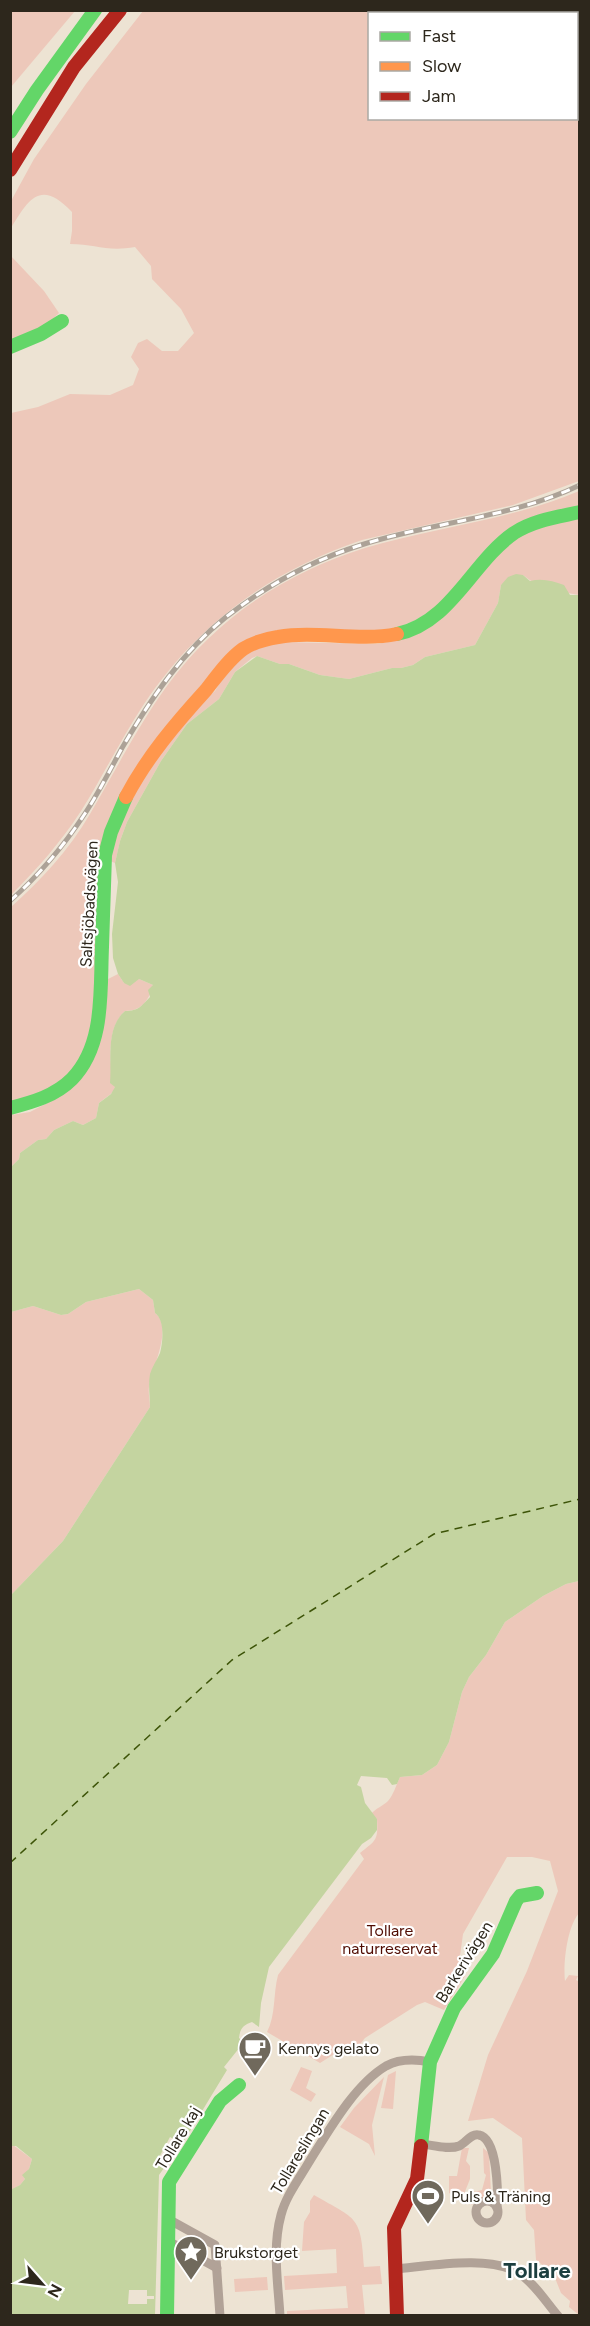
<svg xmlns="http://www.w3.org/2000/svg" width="590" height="2326" font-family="Figtree,sans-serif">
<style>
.green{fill:#edc8ba;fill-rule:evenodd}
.water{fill:#c4d4a0}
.pier{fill:#ede3d3}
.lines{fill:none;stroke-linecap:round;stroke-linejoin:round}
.ferry{stroke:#3d5408;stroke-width:1.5;stroke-dasharray:8 6;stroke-linecap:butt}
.street{stroke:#b1a297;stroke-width:9}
.fast{stroke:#63d668;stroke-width:14}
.slow{stroke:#ff974d;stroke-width:14}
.jam{stroke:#b3261e;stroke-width:14}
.rail-casing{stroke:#aca297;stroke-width:5}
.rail{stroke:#fff;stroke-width:3;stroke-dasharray:9;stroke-linecap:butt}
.labels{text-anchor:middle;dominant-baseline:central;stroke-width:4.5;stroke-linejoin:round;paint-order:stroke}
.street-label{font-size:16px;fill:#2d271c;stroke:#fff}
.park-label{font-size:16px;fill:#500c02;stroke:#fff}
.poi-label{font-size:16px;fill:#2d271c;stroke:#fff;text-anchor:start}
.district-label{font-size:22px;font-weight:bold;fill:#1c3e3f;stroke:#fff}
</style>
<rect width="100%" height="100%" fill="#ede3d3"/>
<g class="green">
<polygon points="11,10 75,11 11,87 10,11"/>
<path d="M143 11H579V481L513 505 362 540C271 571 198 623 144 704 121 739 103 776 81 811 61 842 37 869 11 895V413L38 407 70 394 110 395 133 385 139 369 131 357 138 343 147 339 162 351H178L194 333 181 309 152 279 151 266 135 247C107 252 95 244 70 244L72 231V212C41 179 29 198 11 228V201L34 159 86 84ZM370 14H576V118H370Z"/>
<polygon points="10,255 44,291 59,313 48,324 10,340"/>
<path d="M579 491V507L537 518 434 609 416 620 391 630 252 638 112 814 94 1028 77 1066 57 1084 38 1095 11 1105V907C41 880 69 850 90 814 126 753 156 688 209 638 251 597 309 565 365 548 436 527 511 520 579 491Z"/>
<path d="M579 516V595C561 592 538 588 523 575L501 585 498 603 475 645 425 657 413 665 401 668H392L349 679 320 675 289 664H280L257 656 252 658 235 672 219 699 187 724 161 761 127 822 120 841 115 863 108 860 111 840 136 788 190 712 215 691 226 672 236 660 260 645 283 642 377 644 398 640 505 544 523 532Z"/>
<path d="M118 974 124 983 139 979 153 985C149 1000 142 1011 125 1011 109 1025 109 1053 112 1073 112 1077 115 1083 115 1087 114 1094 104 1098 99 1103L96 1118 83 1125 73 1121 54 1130 46 1139 38 1140 20 1153 19 1159 11 1167V1115L30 1112 55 1099 73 1086 87 1068 104 981Z"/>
<path d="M139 1289 153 1300 155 1313C174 1327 151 1370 149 1387 148 1393 150 1401 150 1407L63 1541 11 1595V1312L33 1306 61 1315 68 1314 86 1302Z"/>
<path d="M579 1581 580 1912C567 1925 563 1964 565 1981L569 1975 578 1976 576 1980 580 1982 579 2315 569 2307 570 2301 561 2293 553 2273 536 2260 534 2230 526 2220 522 2138 493 2118 468 2121 488 2055 527 1971 558 1891 550 1861 532 1857H507L463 1934 459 1963 465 1976 444 2010 425 2002 417 2005 365 2038 356 2049 347 2046 320 2063 267 2032C276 2015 273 1994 278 1975L364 1859 360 1853C377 1840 378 1840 377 1819L371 1814C376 1808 383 1806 388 1801 394 1794 396 1785 400 1777L422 1775 437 1765 449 1742 462 1692 469 1677 486 1655 505 1622 543 1596 566 1584Z"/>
<polygon points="301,2067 312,2071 306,2088 316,2094 311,2102 290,2090"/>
<polygon points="396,2071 393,2109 381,2108 388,2075"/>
<polygon points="384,2077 372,2125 375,2156 369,2144 340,2127 354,2108"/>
<polygon points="13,2145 32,2159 29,2169 23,2176 25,2179 20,2185 11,2190 11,2146"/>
<polygon points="462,2148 469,2148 466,2161 470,2166 470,2179 464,2194 482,2190 486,2175 484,2173 483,2148 489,2153 491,2193 483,2198 475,2199 472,2205 449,2193 449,2176 457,2176"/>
<path d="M314 2195C357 2220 361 2215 364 2267L380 2266 382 2284 362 2285 365 2315H287V2311L348 2308 346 2286 285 2290 284 2276 337 2273 336 2249 302 2251 304 2222 310 2212V2201Z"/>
<polygon points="267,2277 268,2290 235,2292 234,2279"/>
</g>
<path class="water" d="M516 574 523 575 530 581C542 578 553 581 564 585L570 595H580L579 1581 566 1584 543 1596 505 1622 486 1655 469 1677 462 1692 449 1742 437 1765 422 1775 400 1777 397 1784 392 1785 387 1778 361 1776 357 1785 361 1787 365 1803 377 1819V1830L371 1838 362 1844 269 1967 261 2003 259 2027 252 2022C243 2025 240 2029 239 2038L244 2042 224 2067 227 2070 182 2144 170 2137 156 2163 164 2168 159 2175 155 2315H11L10 2190 20 2185 25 2179 22 2175 29 2169 32 2159 16 2146H10L11 1595 63 1541 150 1407C150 1396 148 1385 150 1374 152 1367 157 1360 160 1353 163 1342 165 1320 155 1313L153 1300 139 1289 86 1302 68 1314 61 1315 33 1306 11 1312V1167L19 1159 20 1153 38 1140 46 1139 54 1130 73 1121 83 1125 96 1118 99 1103 111 1094 115 1087 110 1083C112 1060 105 1028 125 1011 139 1011 141 1006 150 997L148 990 153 985 139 979 130 986 124 983 118 974 113 958 112 934 118 882 115 863 120 841 127 822 161 761 187 724 219 699 235 672 257 656 280 664H289L320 675 349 679 392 668H401L413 665 425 657 475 645 498 603 501 585 508 577Z"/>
<polygon class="pier" points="129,2290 147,2290 147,2296 154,2296 154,2299 147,2299 147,2304 128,2304"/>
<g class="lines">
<polyline class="ferry" points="10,1863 232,1660 434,1534 580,1499"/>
<g class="street">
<path d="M422 2144C432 2145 449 2150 459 2146 466 2143 471 2133 479 2135 498 2139 498 2193 497 2208"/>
<circle cx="487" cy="2212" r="11"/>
<polyline points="168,2219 215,2245 220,2316"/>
<polyline points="168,2241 217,2268"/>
<path d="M395 2269C429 2266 492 2254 520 2274 535 2284 546 2302 558 2316"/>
<path d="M280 2316C278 2282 272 2248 281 2215 286 2196 299 2179 309 2162 328 2132 354 2085 386 2066 399 2059 415 2059 430 2062"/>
</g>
<g class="fast">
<polyline points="10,132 37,90 95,10"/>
<polyline points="10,347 41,334 62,321"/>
<path d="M397 634C451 623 472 562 514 533 534 520 558 517 580 512"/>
<path d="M10 1108C33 1102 55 1096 72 1079 105 1045 100 991 102 947 103 916 104 886 105 855L111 832 126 797"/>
<polyline points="421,2146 430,2062 454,2008 493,1954 516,1901 520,1896 537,1893"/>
<polyline points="167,2316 169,2182 220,2101 239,2085"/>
</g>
<path class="slow" d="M126 797C147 757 176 723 206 690 217 676 228 660 243 649 254 642 265 639 278 637 317 630 357 642 397 634"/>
<g class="jam">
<polyline points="10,170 74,67 120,10"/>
<polyline points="397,2316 394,2228 417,2179 421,2146"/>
</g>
<g class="rail-casing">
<path id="rail" d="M10 901C39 875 63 847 84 815 98 794 110 770 122 748 150 700 182 652 226 617 266 586 313 560 361 545 432 522 512 518 580 485"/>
</g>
<use href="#rail" class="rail"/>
</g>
<defs>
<g id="cafe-pin" transform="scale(1.725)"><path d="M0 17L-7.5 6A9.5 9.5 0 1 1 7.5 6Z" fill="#70695c" stroke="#fff"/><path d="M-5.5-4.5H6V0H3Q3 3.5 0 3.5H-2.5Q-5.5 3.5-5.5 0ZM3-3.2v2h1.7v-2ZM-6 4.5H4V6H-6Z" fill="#fff"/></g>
<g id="stadium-pin" transform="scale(1.725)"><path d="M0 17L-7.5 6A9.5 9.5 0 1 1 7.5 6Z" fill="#70695c" stroke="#fff"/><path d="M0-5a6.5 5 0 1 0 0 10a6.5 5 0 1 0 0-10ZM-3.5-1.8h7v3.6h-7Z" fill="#fff"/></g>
<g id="sight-pin" transform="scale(1.725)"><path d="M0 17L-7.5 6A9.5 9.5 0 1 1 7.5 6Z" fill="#70695c" stroke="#fff"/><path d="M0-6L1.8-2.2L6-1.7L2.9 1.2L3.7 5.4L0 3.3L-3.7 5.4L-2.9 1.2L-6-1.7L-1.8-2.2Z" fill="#fff"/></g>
</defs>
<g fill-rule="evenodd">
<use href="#cafe-pin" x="255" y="2048"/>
<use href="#stadium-pin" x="428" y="2196"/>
<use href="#sight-pin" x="191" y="2252"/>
</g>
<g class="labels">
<g class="street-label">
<text transform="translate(89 904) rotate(-87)">Saltsjöbadsvägen</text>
<text transform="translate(464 1962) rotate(-58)">Barkerivägen</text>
<text transform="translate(178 2138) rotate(-59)">Tollare kaj</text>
<text transform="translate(300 2151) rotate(-59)">Tollareslingan</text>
</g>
<g class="park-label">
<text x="390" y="1930">Tollare<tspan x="390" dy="18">naturreservat</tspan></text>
</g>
<g class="poi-label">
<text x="278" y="2048">Kennys gelato</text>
<text x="451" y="2196">Puls &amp; Träning</text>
<text x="214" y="2252">Brukstorget</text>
</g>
<g class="district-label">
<text x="537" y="2270">Tollare</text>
</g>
</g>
<rect width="590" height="2326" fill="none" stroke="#2d271c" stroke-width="24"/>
<rect x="368" y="12" width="210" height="108" fill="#ffffff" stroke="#aba9a4" stroke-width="1.5"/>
<rect x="380" y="32" width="30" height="9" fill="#63d668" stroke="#aba9a4" stroke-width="1.5"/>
<text x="422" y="42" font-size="18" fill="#2d271c">Fast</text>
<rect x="380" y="62" width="30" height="9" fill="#ff974d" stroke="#aba9a4" stroke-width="1.5"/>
<text x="422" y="72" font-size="18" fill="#2d271c">Slow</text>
<rect x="380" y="92" width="30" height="9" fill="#b3261e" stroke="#aba9a4" stroke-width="1.5"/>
<text x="422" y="102" font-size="18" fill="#2d271c">Jam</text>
<g transform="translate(42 2284) rotate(118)" stroke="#ffffff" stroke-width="4.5" paint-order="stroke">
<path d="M0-4.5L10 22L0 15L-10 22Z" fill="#2d271c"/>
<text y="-9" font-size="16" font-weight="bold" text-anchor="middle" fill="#2d271c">N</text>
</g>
</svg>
